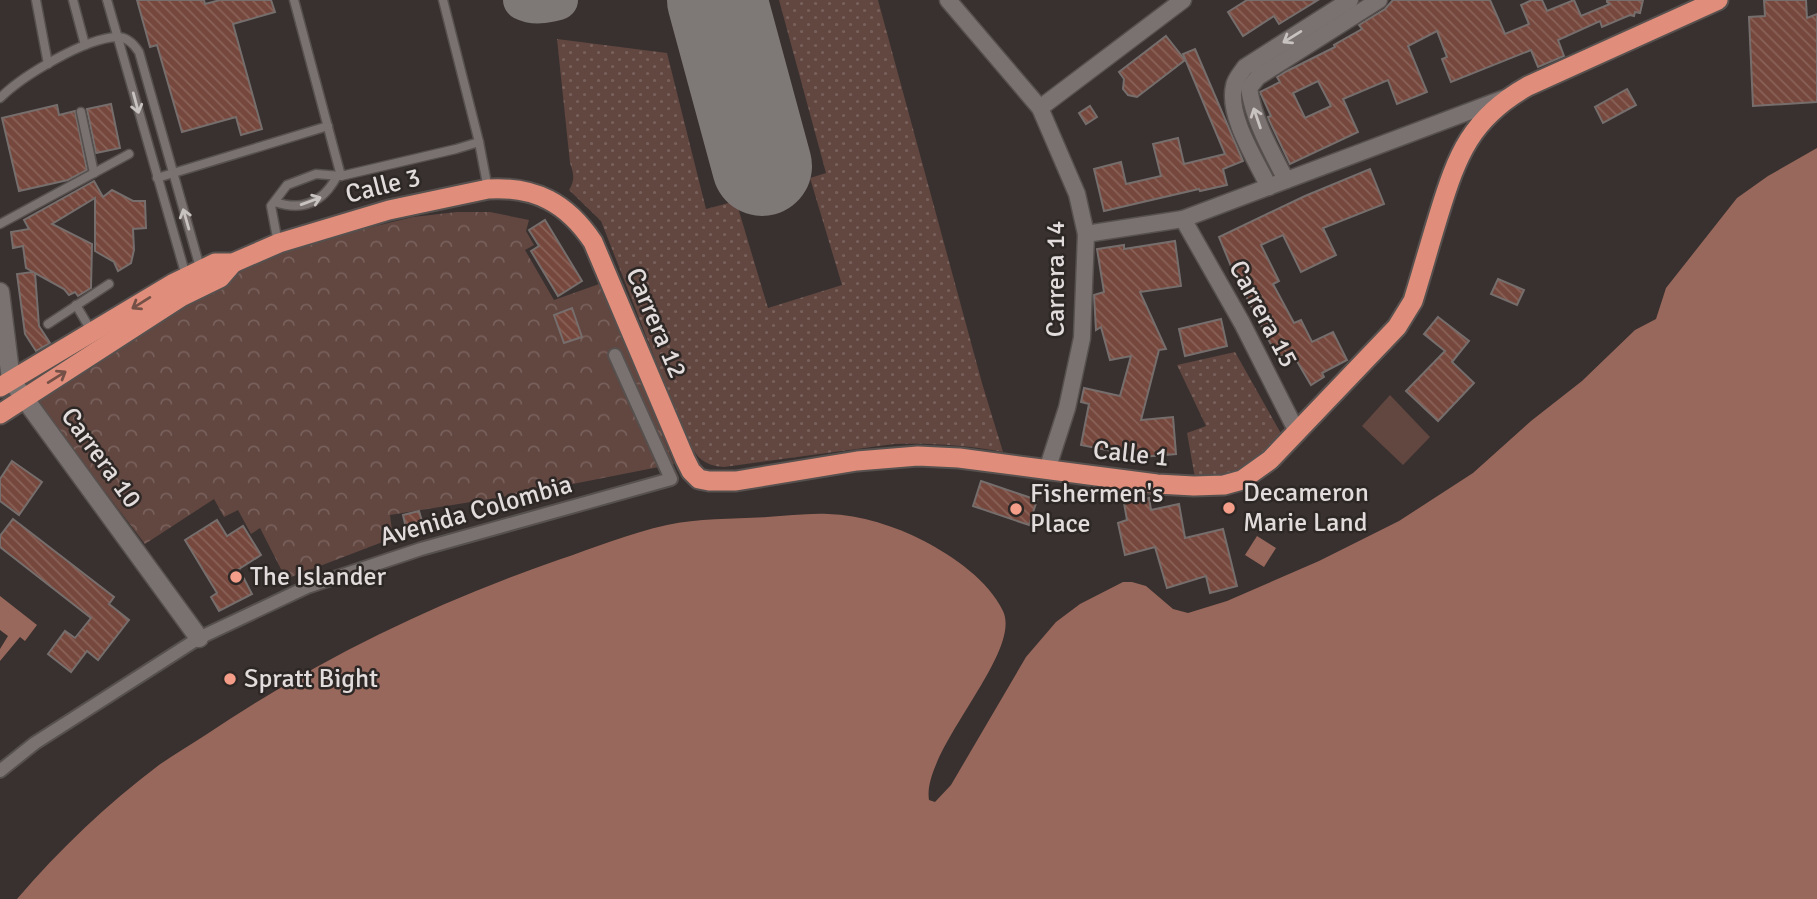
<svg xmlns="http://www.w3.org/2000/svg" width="1817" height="899" font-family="Signika,sans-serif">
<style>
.grass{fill:url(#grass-dots)}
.park{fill:url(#park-crowns)}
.pitch{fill:#624640}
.water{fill:#99685c}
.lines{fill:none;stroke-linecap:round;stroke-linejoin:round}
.taxiway{stroke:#7e7876;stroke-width:40}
.runway{stroke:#7e7876;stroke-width:100}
.building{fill:url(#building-back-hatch);stroke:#766e6c;stroke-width:2;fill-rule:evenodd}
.service-casing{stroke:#56504e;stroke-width:11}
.pedestrian-casing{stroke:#56504e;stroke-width:16}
.minor-casing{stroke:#56504e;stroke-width:19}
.tertiary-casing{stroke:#56504e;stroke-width:21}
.trunk-casing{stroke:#56504e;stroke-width:23}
.service{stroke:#7a7270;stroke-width:8}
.pedestrian{stroke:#7a7270;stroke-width:12}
.minor{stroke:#7a7270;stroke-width:16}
.tertiary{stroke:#7a7270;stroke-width:18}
.trunk{stroke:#e08e7b;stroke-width:19}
.oneway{stroke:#c8c2c1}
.oneway2{stroke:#755047}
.poi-dot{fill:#f49e8a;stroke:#2d2725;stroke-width:2.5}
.labels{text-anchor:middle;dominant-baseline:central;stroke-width:5;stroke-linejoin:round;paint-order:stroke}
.street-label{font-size:26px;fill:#e2dddc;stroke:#2d2725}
.poi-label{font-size:26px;fill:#e2dddc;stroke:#2d2725;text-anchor:start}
</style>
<defs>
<pattern id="grass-dots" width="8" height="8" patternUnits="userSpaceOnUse" patternTransform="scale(1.75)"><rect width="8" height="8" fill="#624640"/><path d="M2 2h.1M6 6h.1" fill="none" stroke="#78605b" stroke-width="1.8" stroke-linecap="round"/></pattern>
<pattern id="park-crowns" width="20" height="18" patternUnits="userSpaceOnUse" patternTransform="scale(1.75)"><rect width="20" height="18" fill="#624640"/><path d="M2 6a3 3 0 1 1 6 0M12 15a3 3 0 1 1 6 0" fill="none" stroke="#78605b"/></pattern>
<pattern id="building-back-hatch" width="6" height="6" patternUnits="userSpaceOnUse" patternTransform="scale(1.75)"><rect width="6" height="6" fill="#76483d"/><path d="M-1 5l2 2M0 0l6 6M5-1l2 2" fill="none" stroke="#896258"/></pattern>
</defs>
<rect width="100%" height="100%" fill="#38312f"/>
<g class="grass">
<path d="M779 0H878L982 383 1003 452C967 445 930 443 894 444L724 467C697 465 694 451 683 430L601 221 569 190C575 180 574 174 570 163L557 39 667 53 706 209 736 201 768 308 842 285 810 178 826 173Z"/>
<path d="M1235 352 1283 437C1252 465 1239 477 1195 478L1187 433 1206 426 1177 365Z"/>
</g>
<polygon class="park" points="457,212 490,212 529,220 526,231 534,245 525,250 554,300 602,283 674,464 527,493 390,515 393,538 286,579 260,528 251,534 238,510 224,517 214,499 145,544 34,399 193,298 256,263 326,238 413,217"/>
<polygon class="pitch" points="1390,395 1430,437 1403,465 1362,426"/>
<g class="water">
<path d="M1817 148V899H17C60 849 106 805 159 765 173 755 189 746 204 736 315 661 431 604 558 560 594 548 630 533 667 525 699 518 734 519 767 517 787 516 808 513 828 514 861 515 895 526 924 541 954 557 988 580 1003 611 1023 653 921 751 929 800L935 802 951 785 1026 657 1056 622 1080 604 1123 582H1132L1146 586 1173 609 1188 613 1227 601 1319 561 1399 521 1473 473 1531 421 1582 381 1635 330 1656 319 1666 288 1737 198 1768 176Z"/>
<polygon points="1257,536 1276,548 1264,567 1245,555"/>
<polygon points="0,596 37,625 25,641 20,637 0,661 0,649 8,636 0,630"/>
</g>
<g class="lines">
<g class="taxiway">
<path d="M523 0C535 6 546 3 558 0"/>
<polyline points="710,0 721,15"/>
</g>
<polyline class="runway" points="717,0 762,166"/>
</g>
<g class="building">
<polygon points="137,0 204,0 205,4 220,0 271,0 275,12 233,24 262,129 241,135 236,117 182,132 157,45 150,47"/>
<polygon points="1247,0 1318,0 1279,24 1274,16 1243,36 1228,12"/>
<path d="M1393 0H1490L1505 34 1529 24 1521 5 1532 0H1542L1547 11 1574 0 1581 16 1610 4 1607 2V0H1643L1640 13 1635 12 1634 16 1630 15 1602 27 1600 21 1558 40 1564 56 1538 67 1531 50 1451 82 1442 59 1447 57 1437 31 1408 46 1427 92 1397 104 1388 80 1343 99 1358 132 1290 164 1269 120 1268 117 1271 116 1260 92 1280 82 1277 77 1287 71 1335 47 1334 45 1362 29 1359 25 1385 9ZM1318 81 1331 106 1305 118 1293 93Z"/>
<polygon points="1764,0 1806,0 1807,18 1817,14 1817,102 1753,106 1749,17 1765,16"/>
<polygon points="1166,36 1185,60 1137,97 1128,95 1123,89 1124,79 1119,72"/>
<polygon points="1195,49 1243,161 1223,169 1227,185 1200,191 1199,189 1104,211 1094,169 1121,162 1126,184 1161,176 1153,144 1178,138 1184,164 1225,154 1183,54"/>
<polygon points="1627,89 1636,105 1603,123 1595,107"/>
<polygon points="111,104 120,148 96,153 87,109"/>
<polygon points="57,105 59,115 75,111 87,170 68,180 19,191 2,118"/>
<polygon points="1090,106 1097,117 1086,124 1079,113"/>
<polygon points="1370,169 1384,204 1323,228 1336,255 1301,272 1283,235 1261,245 1279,281 1273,284 1294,323 1301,320 1312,342 1333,332 1347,360 1322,373 1324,377 1311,385 1291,351 1278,358 1233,271 1219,237 1305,196"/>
<polygon points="94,181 103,197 112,190 133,201 145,201 146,228 133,229 134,250 131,263 118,271 114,262 95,251 95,198 52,224 92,244 91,288 78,296 75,292 69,295 64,289 35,273 39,326 50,343 36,351 25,334 17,274 33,272 26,268 23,246 13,248 11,232 29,229 24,220"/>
<polygon points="545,220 582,281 558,296 531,251 539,246 529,230"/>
<polygon points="1175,241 1181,286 1140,292 1166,349 1159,350 1141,420 1173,417 1176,454 1142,457 1081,445 1089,404 1081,402 1084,388 1120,396 1131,356 1110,360 1101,327 1096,330 1094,295 1104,292 1097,249 1124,245 1124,249"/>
<polygon points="1498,279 1524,290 1517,305 1491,294"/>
<polygon points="572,308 582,337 564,343 554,315"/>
<polygon points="1438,317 1469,341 1452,362 1474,383 1438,421 1406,391 1445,351 1424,334"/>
<polygon points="1221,319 1227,346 1185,356 1179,329"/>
<polygon points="12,461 42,482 19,515 0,501 0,479"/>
<polygon points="981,481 1037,500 1029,525 973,506"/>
<polygon points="1149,498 1151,510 1179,504 1185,538 1223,529 1237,586 1210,593 1206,576 1167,588 1155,547 1125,555 1118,523 1127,520 1124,503"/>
<polygon points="419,511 424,528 407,532 403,515"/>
<polygon points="13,519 114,597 109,604 129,620 98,660 87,651 71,672 48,654 65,631 75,638 91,618 0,547 0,536"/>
<polygon points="217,520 227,536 243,526 261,555 239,569 252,594 219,611 211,597 217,593 185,540"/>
</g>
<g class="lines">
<g class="service-casing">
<g id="service">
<polyline points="36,0 48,64"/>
<polyline points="73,0 85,45"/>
<polyline points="107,0 186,276"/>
<polyline points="294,0 341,176"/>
<polyline points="443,0 479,142 488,189"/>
<path d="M0 98C22 76 85 38 117 37 127 37 134 44 139 52L201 271"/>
<polyline points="81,112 94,173"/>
<polyline points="157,178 328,126"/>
<path d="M275 202C304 212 324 201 337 176"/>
<polyline points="0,224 129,154"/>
<polyline points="278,243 271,206 287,185 316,174 341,176 456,149 479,142"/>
<polyline points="76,305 92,332"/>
<polyline points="48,324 109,284"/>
</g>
</g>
<g class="pedestrian-casing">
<polyline id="pedestrian" points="0,771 35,743 199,638 307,587 421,549 671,479 615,355"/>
</g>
<g class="minor-casing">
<g id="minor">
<polyline points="948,0 1040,108 1077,194 1086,234 1082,338 1067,408 1047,470"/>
<polyline points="1040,108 1183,0"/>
<path d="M1286 180C1271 150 1254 122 1249 88L1258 77 1379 0"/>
<path d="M1269 187C1256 160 1227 116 1234 86 1235 79 1241 73 1245 67L1350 0"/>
<polyline points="1183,219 1242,323 1297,432"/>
<polyline points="1086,234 1183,219 1505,98"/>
</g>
</g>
<g class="tertiary-casing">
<polyline id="tertiary" points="0,292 11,380 199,638"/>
</g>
<g class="trunk-casing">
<g id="trunk">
<path d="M0 387 174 283 215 263H233L279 243 389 210 488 189C535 186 567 203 593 242L685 459 691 471 699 479 709 481H736L857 461 918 456 959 458 1157 484 1194 486 1224 485 1242 480 1270 460 1397 327 1413 301C1422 272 1430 243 1439 214 1457 155 1471 118 1528 86L1718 0"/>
<polyline points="0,414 181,297 220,278 233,263"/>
</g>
</g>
<use href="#service" class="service"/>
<use href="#pedestrian" class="pedestrian"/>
<use href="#minor" class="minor"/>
<use href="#tertiary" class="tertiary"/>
<use href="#trunk" class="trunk"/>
</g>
<defs><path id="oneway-shaft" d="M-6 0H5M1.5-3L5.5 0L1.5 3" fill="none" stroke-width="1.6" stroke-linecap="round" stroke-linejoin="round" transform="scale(1.75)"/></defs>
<g class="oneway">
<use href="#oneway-shaft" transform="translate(1292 37) rotate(148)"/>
<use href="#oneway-shaft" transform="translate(136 103) rotate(75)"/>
<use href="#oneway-shaft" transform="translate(1257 118) rotate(-109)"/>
<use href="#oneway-shaft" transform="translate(311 201) rotate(-20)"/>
<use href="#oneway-shaft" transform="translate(186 219) rotate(-106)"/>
</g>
<g class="oneway2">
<use href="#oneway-shaft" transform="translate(141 303) rotate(148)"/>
<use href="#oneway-shaft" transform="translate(57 377) rotate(-32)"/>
</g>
<g class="poi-dot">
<circle cx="1229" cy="508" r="7"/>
<circle cx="1016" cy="509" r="7"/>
<circle cx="236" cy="577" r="7"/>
<circle cx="230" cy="679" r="7"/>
</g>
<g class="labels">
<g class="street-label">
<text transform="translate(383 186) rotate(-14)">Calle 3</text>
<text transform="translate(1056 279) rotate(-90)">Carrera 14</text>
<text transform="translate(1263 314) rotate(62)">Carrera 15</text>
<text transform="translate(656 323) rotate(67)">Carrera 12</text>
<text transform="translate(1131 454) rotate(6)">Calle 1</text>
<text transform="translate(101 458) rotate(54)">Carrera 10</text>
<text transform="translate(476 511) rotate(-16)">Avenida Colombia</text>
</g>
<g class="poi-label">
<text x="1243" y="493">Decameron<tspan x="1243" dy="30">Marie Land</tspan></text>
<text x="1030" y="494">Fishermen's<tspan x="1030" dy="30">Place</tspan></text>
<text x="250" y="577">The Islander</text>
<text x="244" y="679">Spratt Bight</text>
</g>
</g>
</svg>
